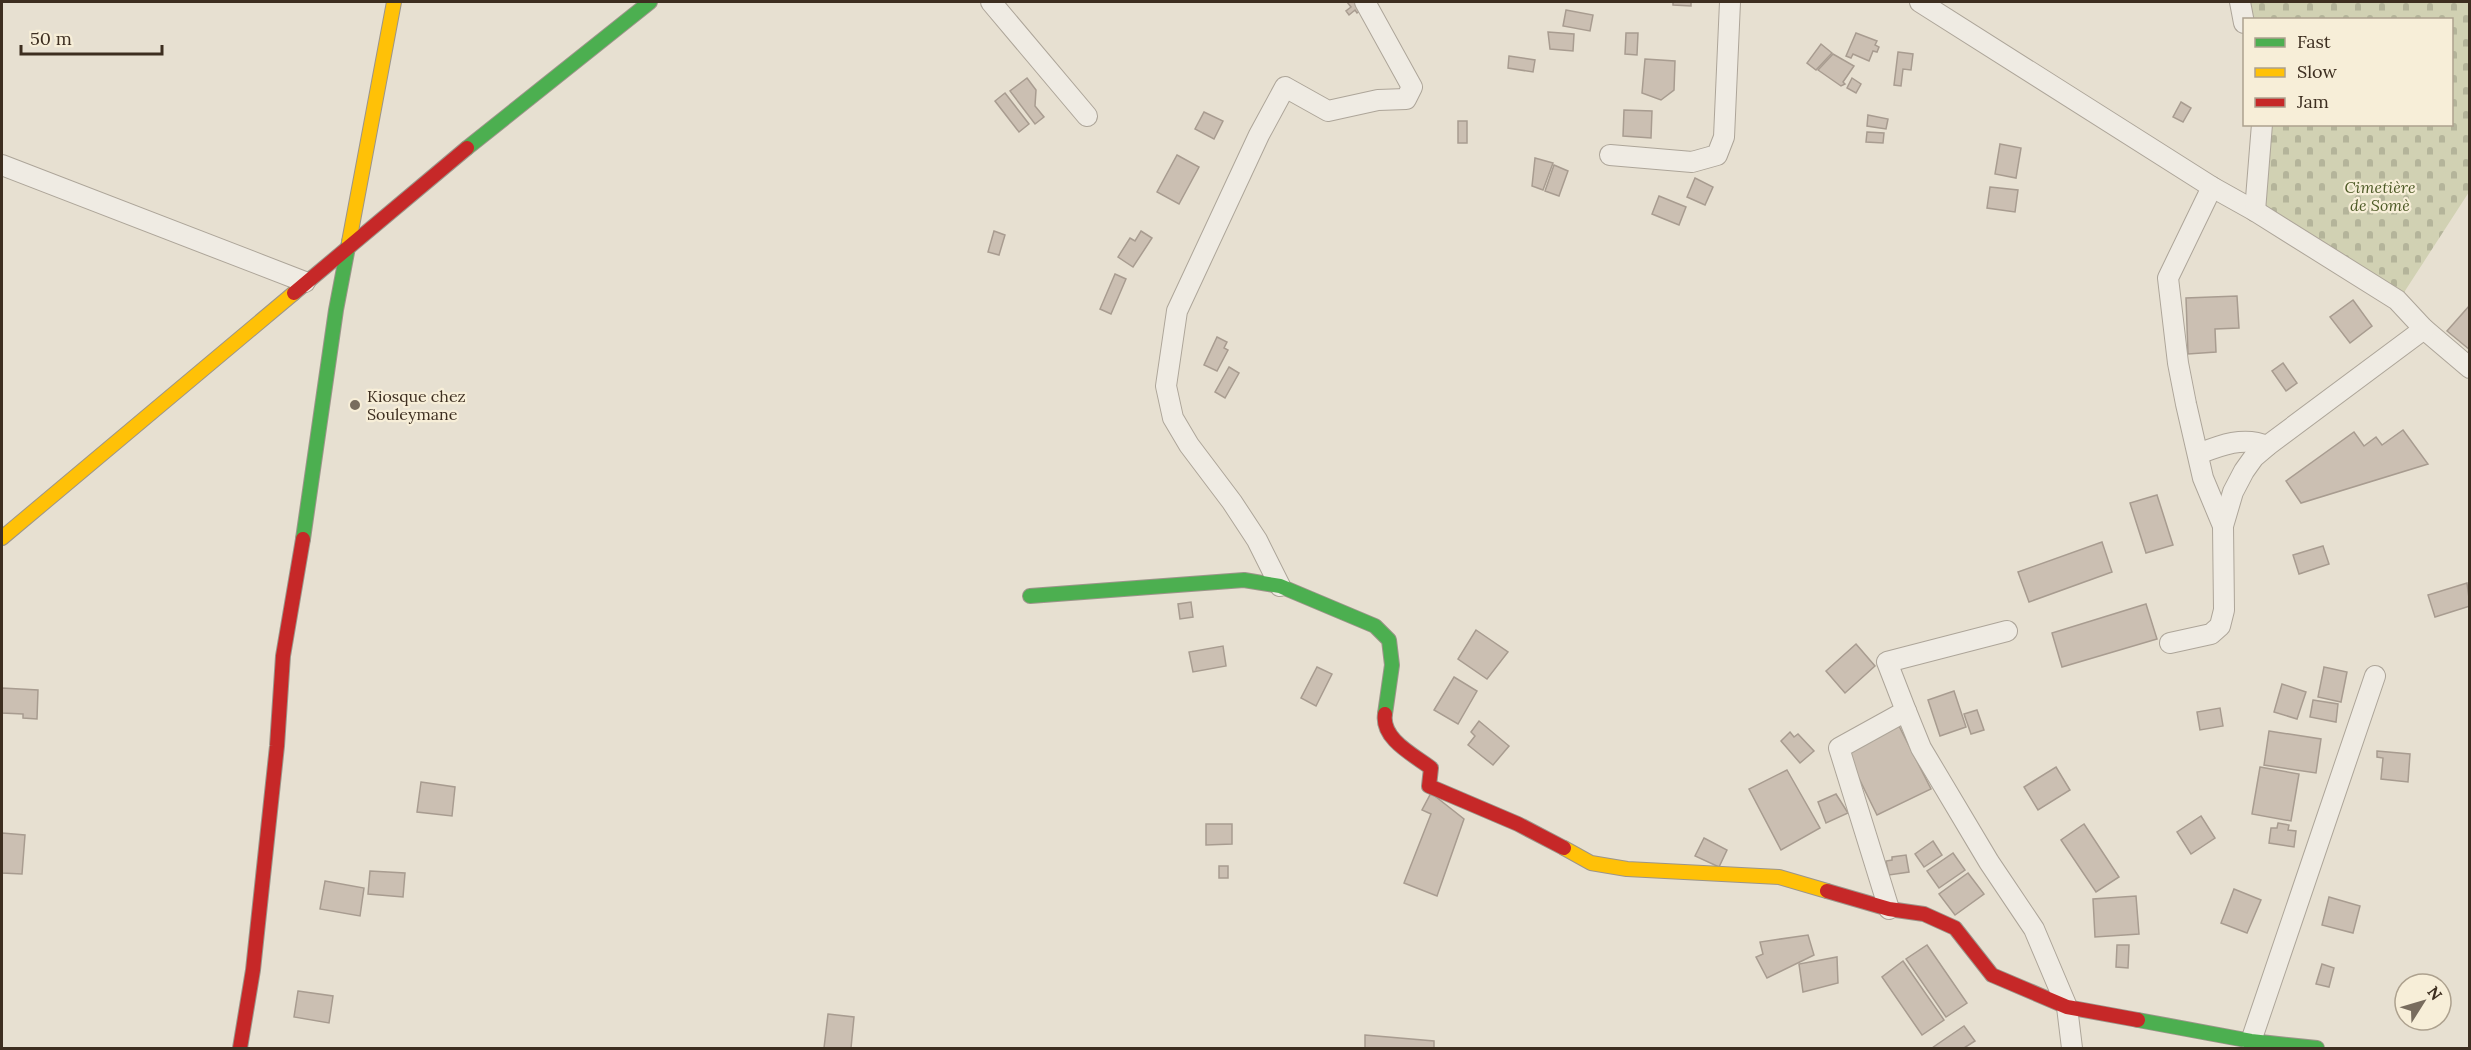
<svg xmlns="http://www.w3.org/2000/svg" width="2471" height="1050" font-family="Lora,serif">
<style>
.cemetery{fill:url(#cemetery-stones)}
.building{fill:#cbbfb2;stroke:#a89c90;stroke-width:1.5}
.lines{fill:none;stroke-linecap:round;stroke-linejoin:round}
.street-casing{stroke:#ada599;stroke-width:22}
.fast-casing{stroke:#9c958a;stroke-width:16}
.slow-casing{stroke:#9c958a;stroke-width:16}
.jam-casing{stroke:#9c958a;stroke-width:16}
.street{stroke:#efebe3;stroke-width:20}
.fast{stroke:#4caf50;stroke-width:14}
.slow{stroke:#ffc107;stroke-width:14}
.jam{stroke:#c62828;stroke-width:14}
.poi-dot{fill:#786c5e;stroke:#f7eed8;stroke-width:2}
.labels{text-anchor:middle;dominant-baseline:central;stroke-width:4.5;stroke-linejoin:round;paint-order:stroke}
.park-label{font-size:16px;font-style:italic;fill:#4d5a26;stroke:#f7eed8}
.poi-label{font-size:16px;fill:#3d2e20;stroke:#f7eed8;text-anchor:start}
</style>
<defs>
<pattern id="cemetery-stones" width="16" height="16" patternUnits="userSpaceOnUse" patternTransform="scale(1.5)"><rect width="16" height="16" fill="#d1d1b3"/><path d="M2 7V4a2 2 0 0 1 4 0v3zM10 15v-3a2 2 0 0 1 4 0v3z" fill="#b4b49a"/></pattern>
</defs>
<rect width="100%" height="100%" fill="#e7e0d1"/>
<polygon class="cemetery" points="2243,2 2469,2 2469,192 2403,294 2259,208 2265,125 2452,124 2452,20 2247,19"/>
<g class="building">
<polygon points="1347,2 1355,2 1361,10 1357,13 1355,10 1349,15 1346,11 1351,7"/>
<polygon points="1673,2 1691,2 1691,6 1673,5"/>
<polygon points="1566,10 1593,15 1590,31 1563,26"/>
<polygon points="1548,32 1574,34 1573,51 1550,49"/>
<polygon points="1626,33 1638,33 1637,55 1625,54"/>
<polygon points="1856,33 1877,41 1875,45 1879,47 1877,52 1873,51 1869,61 1853,54 1851,58 1846,56"/>
<polygon points="1821,44 1832,53 1816,70 1807,63"/>
<polygon points="1898,52 1913,54 1911,70 1903,69 1901,86 1894,85"/>
<polygon points="1833,54 1854,66 1843,82 1845,84 1841,86 1818,70"/>
<polygon points="1509,56 1535,60 1533,72 1508,68"/>
<polygon points="1645,59 1675,61 1674,90 1661,100 1642,93"/>
<polygon points="1027,78 1036,90 1035,106 1044,117 1035,124 1010,91"/>
<polygon points="1852,78 1861,84 1856,93 1847,88"/>
<polygon points="1005,93 1029,124 1019,132 995,101"/>
<polygon points="2181,102 2191,108 2183,122 2173,117"/>
<polygon points="1624,110 1652,111 1651,138 1623,136"/>
<polygon points="1204,112 1223,121 1214,139 1195,129"/>
<polygon points="1868,115 1888,119 1886,129 1867,126"/>
<rect x="1458" y="121" width="9" height="22"/>
<polygon points="1867,132 1884,133 1883,143 1866,142"/>
<polygon points="2000,144 2021,148 2016,178 1995,174"/>
<polygon points="1177,155 1199,167 1179,204 1157,192"/>
<polygon points="1535,158 1553,163 1543,190 1532,186"/>
<polygon points="1554,165 1568,171 1559,196 1545,191"/>
<polygon points="1695,178 1713,187 1705,205 1687,197"/>
<polygon points="1990,187 2018,190 2015,212 1987,208"/>
<polygon points="1659,196 1686,207 1679,225 1652,214"/>
<polygon points="994,231 1005,235 999,255 988,252"/>
<polygon points="1141,231 1152,238 1133,267 1118,257 1130,238 1135,241"/>
<polygon points="1115,274 1126,279 1111,314 1100,309"/>
<polygon points="2237,296 2239,328 2215,329 2216,352 2188,354 2186,298"/>
<polygon points="2353,300 2372,326 2350,343 2330,317"/>
<polygon points="2470,305 2470,350 2447,331"/>
<polygon points="1217,337 1227,342 1224,348 1228,350 1217,371 1204,365"/>
<polygon points="2283,363 2297,383 2286,391 2272,371"/>
<polygon points="1229,367 1239,373 1225,398 1215,392"/>
<polygon points="2403,430 2428,464 2301,503 2286,481 2354,432 2364,446 2376,437 2382,445"/>
<polygon points="2157,495 2173,545 2146,553 2130,503"/>
<polygon points="2102,542 2112,572 2029,602 2018,572"/>
<polygon points="2323,546 2329,564 2299,574 2293,555"/>
<polygon points="2467,583 2470,606 2435,617 2428,595"/>
<polygon points="1191,602 1193,617 1180,619 1178,604"/>
<polygon points="2146,604 2157,639 2062,667 2052,633"/>
<polygon points="1476,630 1508,652 1487,679 1458,659"/>
<polygon points="1856,644 1875,666 1845,693 1826,671"/>
<polygon points="1223,646 1226,666 1193,672 1189,652"/>
<polygon points="1317,667 1332,674 1316,706 1301,698"/>
<polygon points="2324,667 2347,672 2341,702 2318,697"/>
<polygon points="1454,677 1477,691 1458,724 1434,710"/>
<polygon points="2282,684 2306,692 2297,719 2274,712"/>
<polygon points="2,688 38,690 37,719 23,718 23,714 2,713"/>
<polygon points="1954,691 1966,727 1940,736 1928,700"/>
<polygon points="2313,700 2338,704 2336,722 2310,717"/>
<polygon points="2220,708 2223,726 2200,730 2197,712"/>
<polygon points="1977,710 1984,730 1971,734 1964,714"/>
<polygon points="1479,721 1509,746 1493,765 1468,745 1475,736 1471,732"/>
<polygon points="1899,726 1931,789 1877,815 1846,752"/>
<polygon points="2269,731 2321,739 2316,773 2264,765"/>
<polygon points="1790,732 1794,737 1798,734 1814,751 1800,763 1781,741"/>
<polygon points="2377,751 2410,754 2408,782 2381,779 2383,758 2377,757"/>
<polygon points="2056,767 2070,790 2038,810 2024,787"/>
<polygon points="2260,767 2299,774 2291,821 2252,814"/>
<polygon points="1787,770 1820,828 1781,850 1749,789"/>
<polygon points="421,782 455,787 452,816 417,812"/>
<polygon points="1431,793 1464,819 1437,896 1404,883 1431,814 1422,810"/>
<polygon points="1836,794 1848,813 1826,823 1818,802"/>
<polygon points="2201,816 2215,838 2191,854 2177,832"/>
<polygon points="2278,823 2289,825 2288,830 2296,831 2294,847 2269,843 2271,828 2277,828"/>
<polygon points="1206,824 1232,824 1232,844 1206,845"/>
<polygon points="2084,824 2119,877 2096,892 2061,840"/>
<polygon points="2,833 25,835 22,874 2,873"/>
<polygon points="1704,838 1727,850 1719,867 1695,856"/>
<polygon points="1933,841 1942,855 1924,867 1915,854"/>
<polygon points="1953,853 1965,870 1939,888 1927,871"/>
<polygon points="1906,855 1909,872 1889,875 1886,861 1892,860 1892,857"/>
<rect x="1219" y="866" width="9" height="12"/>
<polygon points="370,871 405,873 403,897 368,894"/>
<polygon points="1968,873 1984,894 1955,915 1939,894"/>
<polygon points="325,881 364,888 360,916 320,909"/>
<polygon points="2234,889 2261,900 2247,933 2221,923"/>
<polygon points="2136,896 2139,934 2095,937 2093,899"/>
<polygon points="2329,897 2360,906 2353,933 2322,925"/>
<polygon points="1808,935 1814,955 1767,978 1756,957 1763,954 1760,942"/>
<polygon points="1927,945 1967,1003 1946,1017 1906,959"/>
<polygon points="2117,945 2129,945 2128,968 2116,967"/>
<polygon points="1837,957 1838,983 1803,992 1799,964"/>
<polygon points="1903,961 1944,1020 1922,1035 1882,977"/>
<polygon points="2322,964 2334,968 2329,987 2316,984"/>
<polygon points="298,991 333,996 329,1023 294,1017"/>
<polygon points="828,1014 854,1017 851,1048 824,1048"/>
<polygon points="1964,1026 1975,1041 1964,1048 1932,1048"/>
<polygon points="1365,1035 1434,1041 1434,1048 1365,1048"/>
</g>
<g class="lines">
<g class="street-casing">
<g id="street">
<polyline points="991,2 1087,116"/>
<polyline points="1920,2 2212,187 2255,211 2397,300 2424,329 2470,368"/>
<polyline points="2240,2 2244,23"/>
<polyline points="1610,155 1692,162 1717,155 1724,137 1730,2"/>
<polyline points="2,165 305,282"/>
<polyline points="2212,187 2168,278 2178,363 2186,404 2203,478 2223,526"/>
<polyline points="2255,211 2262,124"/>
<path d="M2198 454C2221 445 2244 436 2267 446"/>
<polyline points="1280,586 1257,540 1232,502 1189,445 1173,418 1166,386 1177,311 1259,135 1285,87 1328,111 1378,100 1406,99 1412,87 1365,2"/>
<polyline points="2170,643 2211,634 2220,626 2224,610 2223,526 2233,492 2244,471 2254,457 2267,446 2424,329"/>
<polyline points="1906,711 1921,748 1989,862 2034,929 2067,1007 2072,1048"/>
<polyline points="1889,909 1839,748 1906,711 1887,662 2007,631"/>
<polyline points="2251,1041 2375,676"/>
</g>
</g>
<g class="fast-casing">
<g id="fast">
<polyline points="467,148 650,2"/>
<polyline points="303,539 336,310 349,242"/>
<polyline points="1030,596 1244,580 1280,586 1375,626 1389,640 1392,665 1385,714"/>
<polyline points="2138,1020 2251,1041 2317,1048"/>
</g>
</g>
<g class="slow-casing">
<g id="slow">
<polyline points="349,242 394,2"/>
<polyline points="2,538 294,293"/>
<polyline points="1564,848 1591,863 1627,869 1779,877 1827,891"/>
</g>
</g>
<g class="jam-casing">
<g id="jam">
<polyline points="294,293 467,148"/>
<path d="M1385 714C1381 739 1414 755 1431 768L1429 786 1518 824 1564 848"/>
<polyline points="1827,891 1889,909 1924,914 1955,928 1992,975 2067,1007 2138,1020"/>
<polyline points="240,1048 253,970 277,746 283,656 303,539"/>
</g>
</g>
<use href="#street" class="street"/>
<use href="#fast" class="fast"/>
<use href="#slow" class="slow"/>
<use href="#jam" class="jam"/>
</g>
<circle class="poi-dot" cx="355" cy="405" r="6"/>
<g class="labels">
<g class="park-label">
<text x="2380" y="187">Cimetière<tspan x="2380" dy="18">de Somè</tspan></text>
</g>
<g class="poi-label">
<text x="367" y="396">Kiosque chez<tspan x="367" dy="18">Souleymane</tspan></text>
</g>
</g>
<rect width="2471" height="1050" fill="none" stroke="#3d2e20" stroke-width="6"/>
<rect x="2243" y="18" width="210" height="108" fill="#f7eed8" stroke="#ada18e" stroke-width="1.5"/>
<rect x="2255" y="38" width="30" height="9" fill="#4caf50" stroke="#ada18e" stroke-width="1.5"/>
<text x="2297" y="48" font-size="18" fill="#3d2e20">Fast</text>
<rect x="2255" y="68" width="30" height="9" fill="#ffc107" stroke="#ada18e" stroke-width="1.5"/>
<text x="2297" y="78" font-size="18" fill="#3d2e20">Slow</text>
<rect x="2255" y="98" width="30" height="9" fill="#c62828" stroke="#ada18e" stroke-width="1.5"/>
<text x="2297" y="108" font-size="18" fill="#3d2e20">Jam</text>
<g transform="translate(2423 1002) rotate(53)"><circle r="28" fill="#f7eed8" stroke="#ada18e" stroke-width="1.5"/>
<path d="M0-4.5L10 22L0 15L-10 22Z" fill="#786c5e"/>
<text y="-9" font-size="16" font-weight="bold" text-anchor="middle" fill="#3d2e20">N</text>
</g>
<path d="M21 45v9h141v-9" fill="none" stroke="#3d2e20" stroke-width="3"/>
<text x="30" y="45" font-size="18" fill="#3d2e20" stroke="#f7eed8" stroke-width="4.5" paint-order="stroke">50 m</text>
</svg>
